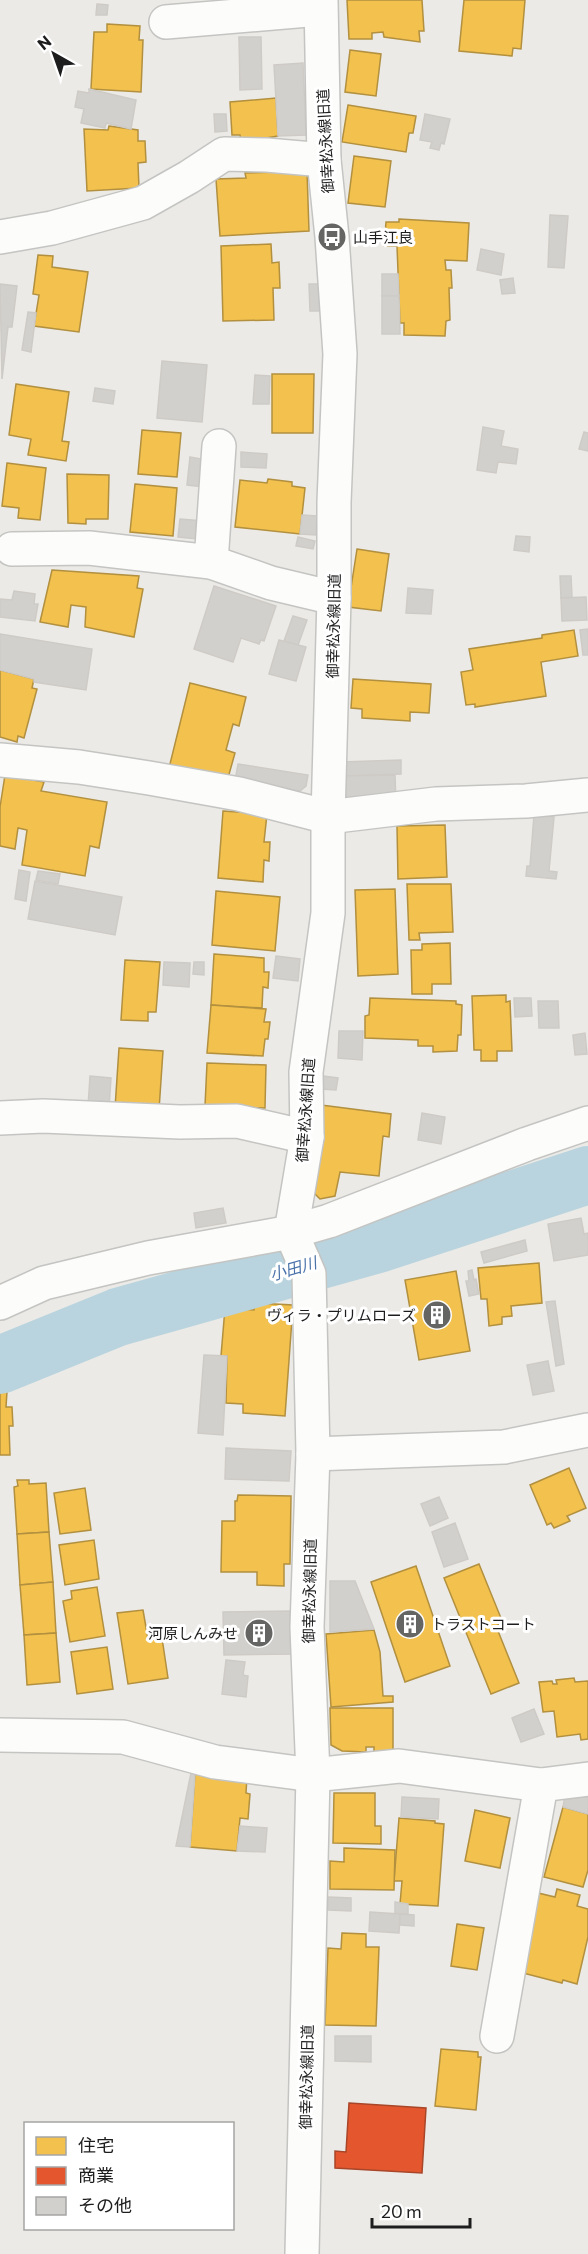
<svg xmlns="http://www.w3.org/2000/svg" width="588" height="2254" font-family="Commissioner,'Noto Sans JP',sans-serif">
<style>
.homes{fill:#f2c14e;stroke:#b2903f;stroke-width:1.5}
.shops{fill:#e4572e;stroke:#a84629;stroke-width:1.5}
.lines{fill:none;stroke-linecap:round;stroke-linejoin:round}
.river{stroke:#b9d4de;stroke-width:58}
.building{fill:#d2d0cc;stroke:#cecbc7;stroke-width:1.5}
.minor-casing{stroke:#c4c4c2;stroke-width:36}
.minor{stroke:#fcfcfb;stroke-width:33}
.labels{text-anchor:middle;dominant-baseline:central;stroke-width:6;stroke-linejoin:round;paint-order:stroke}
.street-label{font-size:15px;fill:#1d1d1d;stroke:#fff}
.poi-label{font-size:15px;fill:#1d1d1d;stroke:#fff;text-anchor:start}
.water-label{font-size:16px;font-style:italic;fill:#4b73aa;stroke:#fff}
</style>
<rect width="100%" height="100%" fill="#ebeae6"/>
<g class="homes">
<polygon points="347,0 422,0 424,31 419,31 420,42 384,37 383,32 372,33 372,39 349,39"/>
<polygon points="464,0 525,0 521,49 513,48 512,56 459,51"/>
<polygon points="107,24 140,26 139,40 143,40 141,92 91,89 94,32 107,32"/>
<polygon points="350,50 381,54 376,96 345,92"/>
<polygon points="276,98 278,136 241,142 240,135 232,135 230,102"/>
<polygon points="348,105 416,116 413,133 409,133 406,152 342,142"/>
<polygon points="109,126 138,130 138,141 145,141 146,162 138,163 139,188 87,191 84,129 108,130"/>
<polygon points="354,156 391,161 385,207 348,203"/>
<polygon points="307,171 309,231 220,236 216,179 246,178 245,173"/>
<polygon points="399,219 469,223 467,261 445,260 446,270 451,270 452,288 449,288 450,320 446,321 445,336 404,335 404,323 400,323 397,246 384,246 386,222 399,222"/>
<polygon points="271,244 272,263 279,262 280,288 273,288 274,320 223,321 221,246"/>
<polygon points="38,255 53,256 52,267 88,272 79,332 34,326 39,295 33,294"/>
<polygon points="272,374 314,374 313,433 272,433"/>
<polygon points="16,384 69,392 62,441 69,442 66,461 28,455 31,439 9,435"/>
<polygon points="142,430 181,433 177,477 138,474"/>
<polygon points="7,463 46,468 40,520 18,518 19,508 2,506"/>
<polygon points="67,474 109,475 108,519 86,519 86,524 68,523"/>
<polygon points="268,479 292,482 292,486 305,488 300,534 235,527 240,480 267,483"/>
<polygon points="135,484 177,488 173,536 130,532"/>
<polygon points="357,549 389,554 381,611 348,607"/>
<polygon points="52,570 139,576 137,588 143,589 134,637 85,627 86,607 71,605 68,627 40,622"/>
<polygon points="574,630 578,656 541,662 546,696 475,707 475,704 466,705 461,672 473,670 469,649 542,638 542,635"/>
<polygon points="0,670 34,679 32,688 37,689 24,738 18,736 17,742 0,737"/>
<polygon points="353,679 431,684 429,713 410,712 410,721 362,718 362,709 351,708"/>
<polygon points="190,683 246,697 239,726 233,724 226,750 235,753 228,778 168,772"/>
<polygon points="5,775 44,782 41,791 107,802 99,848 90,846 85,876 22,865 27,830 18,828 15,849 0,846 0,807"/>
<polygon points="223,811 267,814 264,842 270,842 269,861 264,860 263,882 218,878"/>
<polygon points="445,825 447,877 398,879 397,826"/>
<polygon points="407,884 451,884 453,932 419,933 420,940 409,940"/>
<polygon points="395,889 398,974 358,976 355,890"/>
<polygon points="216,891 280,897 275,951 212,945"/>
<polygon points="450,943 451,984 432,984 432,994 412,994 411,950 422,950 422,944"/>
<polygon points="214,954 264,958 264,972 269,972 268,988 263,987 262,1008 211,1005"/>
<polygon points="125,960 160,962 156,1012 148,1012 148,1021 121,1020"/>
<polygon points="506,995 506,1002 510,1001 512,1051 497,1051 497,1061 481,1061 481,1050 474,1050 472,996"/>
<polygon points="370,998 456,1001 456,1004 462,1005 461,1035 458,1035 457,1051 433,1052 433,1046 418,1046 418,1040 365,1038 365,1016 369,1015"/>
<polygon points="211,1005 266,1009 264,1022 270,1022 268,1039 265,1039 263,1056 207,1053"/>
<polygon points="119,1048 163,1051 159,1110 115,1108"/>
<polygon points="207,1063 266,1065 265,1108 205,1106"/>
<polygon points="321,1105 391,1114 389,1137 383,1136 379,1176 340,1172 335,1196 320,1199 315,1194"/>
<polygon points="539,1263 542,1303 511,1306 512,1316 502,1317 502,1324 489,1326 487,1299 481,1299 478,1268"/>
<polygon points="456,1271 470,1351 419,1360 405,1280"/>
<polygon points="255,1303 293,1305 285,1416 243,1413 243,1404 226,1403 227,1356 221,1356 225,1308 254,1310"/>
<polygon points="8,1376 6,1407 12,1407 13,1426 9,1426 10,1455 0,1455 0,1380"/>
<polygon points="569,1468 586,1508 567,1516 570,1521 554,1528 551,1523 547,1525 530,1485"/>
<polygon points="17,1480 29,1480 29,1484 46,1483 49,1532 17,1534 14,1487 18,1486"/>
<polygon points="85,1488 91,1530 60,1534 54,1493"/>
<polygon points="238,1495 291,1496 290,1564 284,1564 284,1586 257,1585 257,1572 221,1572 222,1521 235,1521 235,1501 237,1501"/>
<polygon points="49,1532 53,1582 20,1585 17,1534"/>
<polygon points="94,1540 99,1579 65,1585 59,1545"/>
<polygon points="479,1564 503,1623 496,1626 519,1683 491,1694 444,1578"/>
<polygon points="416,1566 450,1666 405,1682 371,1582"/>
<polygon points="53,1582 56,1633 24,1635 20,1585"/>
<polygon points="97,1587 105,1636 70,1642 63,1601 72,1599 71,1591"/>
<polygon points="143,1610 148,1639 162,1638 168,1678 128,1684 117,1613"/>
<polygon points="374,1630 380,1652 383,1696 393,1696 393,1702 331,1707 326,1634"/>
<polygon points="56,1633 60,1682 27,1685 24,1635"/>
<polygon points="107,1647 113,1689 77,1694 71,1652"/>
<polygon points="574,1678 575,1682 588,1681 588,1739 581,1740 580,1734 557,1737 554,1711 543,1712 539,1682 552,1681 553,1684 557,1684 556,1680"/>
<polygon points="330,1708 393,1708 393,1753 374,1753 374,1747 366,1747 366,1752 342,1751 331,1745"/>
<polygon points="195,1773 247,1777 246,1793 250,1794 248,1819 240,1818 237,1851 190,1847"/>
<polygon points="334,1793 375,1793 375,1826 381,1826 381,1844 333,1843"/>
<polygon points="563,1807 588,1814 588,1870 583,1887 544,1877"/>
<polygon points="475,1810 510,1818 500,1868 465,1861"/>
<polygon points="399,1818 435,1821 435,1823 444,1824 438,1906 400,1904 402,1881 394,1881"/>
<polygon points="344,1848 395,1850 394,1890 330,1889 330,1861 344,1862"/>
<polygon points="557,1889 580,1895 577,1906 588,1909 588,1937 577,1984 563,1980 562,1983 519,1972 538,1893 555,1897"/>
<polygon points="457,1924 484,1928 477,1970 451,1966"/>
<polygon points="342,1933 366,1934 366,1947 379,1947 376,2026 325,2025 328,1948 341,1949"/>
<polygon points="441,2049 478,2052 478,2057 481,2057 476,2110 435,2106"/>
</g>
<polygon class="shops" points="349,2103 426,2108 422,2173 335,2168 335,2151 346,2152"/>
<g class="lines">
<polyline class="river" points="0,1365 118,1317 381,1243 588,1175"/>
</g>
<g class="building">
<polygon points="97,4 108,5 107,15 96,15"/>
<polygon points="239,37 261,37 262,89 240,90"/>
<polygon points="303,63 306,135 278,136 274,65"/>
<polygon points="89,89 136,100 131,129 106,123 105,128 81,123 84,109 75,107 78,91 89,93"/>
<polygon points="214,114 226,114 227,131 215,132"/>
<polygon points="425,114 450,119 444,144 441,143 439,150 430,148 432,142 420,140"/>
<polygon points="550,215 568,216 564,268 548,267"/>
<polygon points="481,249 504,254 501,275 477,270"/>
<polygon points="382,274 398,274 399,296 382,296"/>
<polygon points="513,278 515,293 502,294 500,280"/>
<polygon points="0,284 17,286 12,327 8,327 2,379"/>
<polygon points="309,284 319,284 321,311 310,311"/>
<polygon points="382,296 399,296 400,334 382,334"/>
<polygon points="28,312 36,313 31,352 22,350"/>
<polygon points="162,361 207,365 202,422 157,418"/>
<polygon points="255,375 270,376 269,404 253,404"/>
<polygon points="95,388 115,391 113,404 93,401"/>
<polygon points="483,427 504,431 501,446 518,449 516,464 498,462 496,473 477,470"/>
<polygon points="584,432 588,433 588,451 579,449"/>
<polygon points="241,452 267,454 266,468 241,467"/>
<polygon points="190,457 207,460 204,487 187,485"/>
<polygon points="302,515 317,516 316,535 300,534"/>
<polygon points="180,519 203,521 198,539 178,537"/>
<polygon points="516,536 530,537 529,552 514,550"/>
<polygon points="298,537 315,541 313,549 296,546"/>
<polygon points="560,576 571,576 572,597 561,598"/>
<polygon points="214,586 276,606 264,641 261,640 259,644 241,638 233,662 194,649"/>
<polygon points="408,588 433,590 431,614 406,613"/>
<polygon points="14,591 35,594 34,604 38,604 35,621 0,617 0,599 12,600"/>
<polygon points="586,597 587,620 562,621 561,598"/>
<polygon points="293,616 307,620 298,645 284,641"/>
<polygon points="588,629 588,655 583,655 580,630"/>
<polygon points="0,634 92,649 86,690 34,682 34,679 0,670"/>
<polygon points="279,640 306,647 296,681 269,674"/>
<polygon points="401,760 401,774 341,776 341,762"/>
<polygon points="238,764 308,775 306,786 300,791 235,781"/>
<polygon points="395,775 396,804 342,805 341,776"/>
<polygon points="534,815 554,817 549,871 557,872 556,879 526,876 527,866 530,866"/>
<polygon points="19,870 30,872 26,901 15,899"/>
<polygon points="38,871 60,874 58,884 36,880"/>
<polygon points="35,881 122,897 115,935 28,919"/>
<polygon points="276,956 300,959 298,981 273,978"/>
<polygon points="164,962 190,963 189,987 163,985"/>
<polygon points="194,962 204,962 204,975 193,974"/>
<polygon points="514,998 531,998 532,1016 515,1017"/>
<polygon points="538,1001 558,1001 559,1028 539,1028"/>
<polygon points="339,1031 363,1031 362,1060 338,1058"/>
<polygon points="585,1033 587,1054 575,1055 573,1035"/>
<polygon points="90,1076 111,1078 109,1108 88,1107"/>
<polygon points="323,1076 338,1078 336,1090 321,1089"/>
<polygon points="422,1113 445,1117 441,1144 418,1140"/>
<polygon points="223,1208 226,1223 196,1228 194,1213"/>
<polygon points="581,1218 584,1234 588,1233 588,1255 554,1261 548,1224"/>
<polygon points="525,1240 527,1251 484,1263 481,1252"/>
<polygon points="472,1270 474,1280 476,1279 479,1294 469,1296 466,1281 469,1281 468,1271"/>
<polygon points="555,1301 564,1364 556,1366 546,1302"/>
<polygon points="204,1355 227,1356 223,1435 198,1433"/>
<polygon points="548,1361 554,1391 533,1395 527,1365"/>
<polygon points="226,1448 291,1451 289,1481 225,1479"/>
<polygon points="439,1497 448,1518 430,1526 421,1504"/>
<polygon points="455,1523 468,1559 444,1567 432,1532"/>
<polygon points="330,1581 355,1581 374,1629 330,1632"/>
<polygon points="293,1611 294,1654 224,1655 223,1612"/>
<polygon points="226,1660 245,1662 243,1675 248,1676 246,1697 222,1694"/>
<polygon points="534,1709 544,1734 521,1742 512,1718"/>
<polygon points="191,1773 195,1773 190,1847 176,1846"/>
<polygon points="565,1796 588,1797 588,1814 563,1807"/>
<polygon points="402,1797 439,1799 438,1819 401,1817"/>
<polygon points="240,1826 267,1828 265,1852 237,1851"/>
<polygon points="328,1897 351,1898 351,1911 328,1910"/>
<polygon points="395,1902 408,1904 408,1914 395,1913"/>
<polygon points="370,1912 400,1914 399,1933 369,1931"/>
<polygon points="400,1914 414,1915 414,1926 400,1925"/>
<polygon points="335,2036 371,2036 371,2062 335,2061"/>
</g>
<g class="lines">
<g class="minor-casing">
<g id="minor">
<polyline points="166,22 320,9"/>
<polyline points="0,237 52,228 143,203 189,177 224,154 267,155 324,160"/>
<polyline points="12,549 89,548 211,562 271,583 334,598"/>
<polyline points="211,562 219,446"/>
<polyline points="0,760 79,767 149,778 239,794 328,817 436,804 526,801 588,795"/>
<polyline points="0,1118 43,1116 180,1122 237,1121 307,1137"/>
<polyline points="0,1303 44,1283 148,1258 291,1232 329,1221 527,1144 588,1123"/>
<polyline points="313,1454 504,1447 588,1430"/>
<polyline points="0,1735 123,1737 215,1762 313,1775 399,1766 541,1785 588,1779"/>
<polyline points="497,2036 541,1785"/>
<polyline points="302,2254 313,1775 307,1627 313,1454 309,1274 291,1232 307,1137 306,1072 328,913 328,817 334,598 334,502 340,354 332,237 324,160 321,0"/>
</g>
</g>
<use href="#minor" class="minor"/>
</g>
<defs>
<g id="bus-disc" transform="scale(1.5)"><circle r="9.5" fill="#656563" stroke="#fff"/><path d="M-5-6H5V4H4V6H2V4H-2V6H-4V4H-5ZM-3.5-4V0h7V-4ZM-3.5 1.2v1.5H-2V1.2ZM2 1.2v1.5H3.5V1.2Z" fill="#fff"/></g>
<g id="building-disc" transform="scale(1.5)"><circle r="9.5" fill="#656563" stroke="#fff"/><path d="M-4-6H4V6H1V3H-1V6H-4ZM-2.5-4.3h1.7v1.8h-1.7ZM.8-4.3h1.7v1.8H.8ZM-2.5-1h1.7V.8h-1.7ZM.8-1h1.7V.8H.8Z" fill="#fff"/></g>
</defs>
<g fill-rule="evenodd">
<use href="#bus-disc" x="332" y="237"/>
<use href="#building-disc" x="437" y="1315"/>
<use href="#building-disc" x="410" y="1624"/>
<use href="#building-disc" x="259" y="1633"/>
</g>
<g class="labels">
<g class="street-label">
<text transform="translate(325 141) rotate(-93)">御幸松永線旧道</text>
<text transform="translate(333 626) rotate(-89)">御幸松永線旧道</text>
<text transform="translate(305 1110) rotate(-86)">御幸松永線旧道</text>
<text transform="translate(309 1591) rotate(-89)">御幸松永線旧道</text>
<text transform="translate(306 2077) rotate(-89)">御幸松永線旧道</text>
</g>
<g class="poi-label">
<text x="353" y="237">山手江良</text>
<text x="416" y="1315" text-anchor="end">ヴィラ・プリムローズ</text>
<text x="431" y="1624">トラストコート</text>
<text x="238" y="1633" text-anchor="end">河原しんみせ</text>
</g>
<g class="water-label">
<text transform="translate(293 1268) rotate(-16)">小田川</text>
</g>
</g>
<rect x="24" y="2122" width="210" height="108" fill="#ffffff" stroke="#a5a5a5" stroke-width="1.5"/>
<rect x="36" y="2137" width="30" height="18" fill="#f2c14e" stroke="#a5a5a5" stroke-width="1.5"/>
<text x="78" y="2152" font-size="18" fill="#1d1d1d">住宅</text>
<rect x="36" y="2167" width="30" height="18" fill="#e4572e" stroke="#a5a5a5" stroke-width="1.5"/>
<text x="78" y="2182" font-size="18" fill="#1d1d1d">商業</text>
<rect x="36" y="2197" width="30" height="18" fill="#d2d0cc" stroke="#a5a5a5" stroke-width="1.5"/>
<text x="78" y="2212" font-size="18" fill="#1d1d1d">その他</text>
<g transform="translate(54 54) rotate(320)" stroke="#ffffff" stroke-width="4.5" paint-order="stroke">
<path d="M0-4.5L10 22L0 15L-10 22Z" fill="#1d1d1d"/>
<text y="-9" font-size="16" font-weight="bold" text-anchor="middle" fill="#1d1d1d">N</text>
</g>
<path d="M372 2218v9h98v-9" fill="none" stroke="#1d1d1d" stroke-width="3"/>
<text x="381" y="2218" font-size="18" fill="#1d1d1d" stroke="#ffffff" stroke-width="4.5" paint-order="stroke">20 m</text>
</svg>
